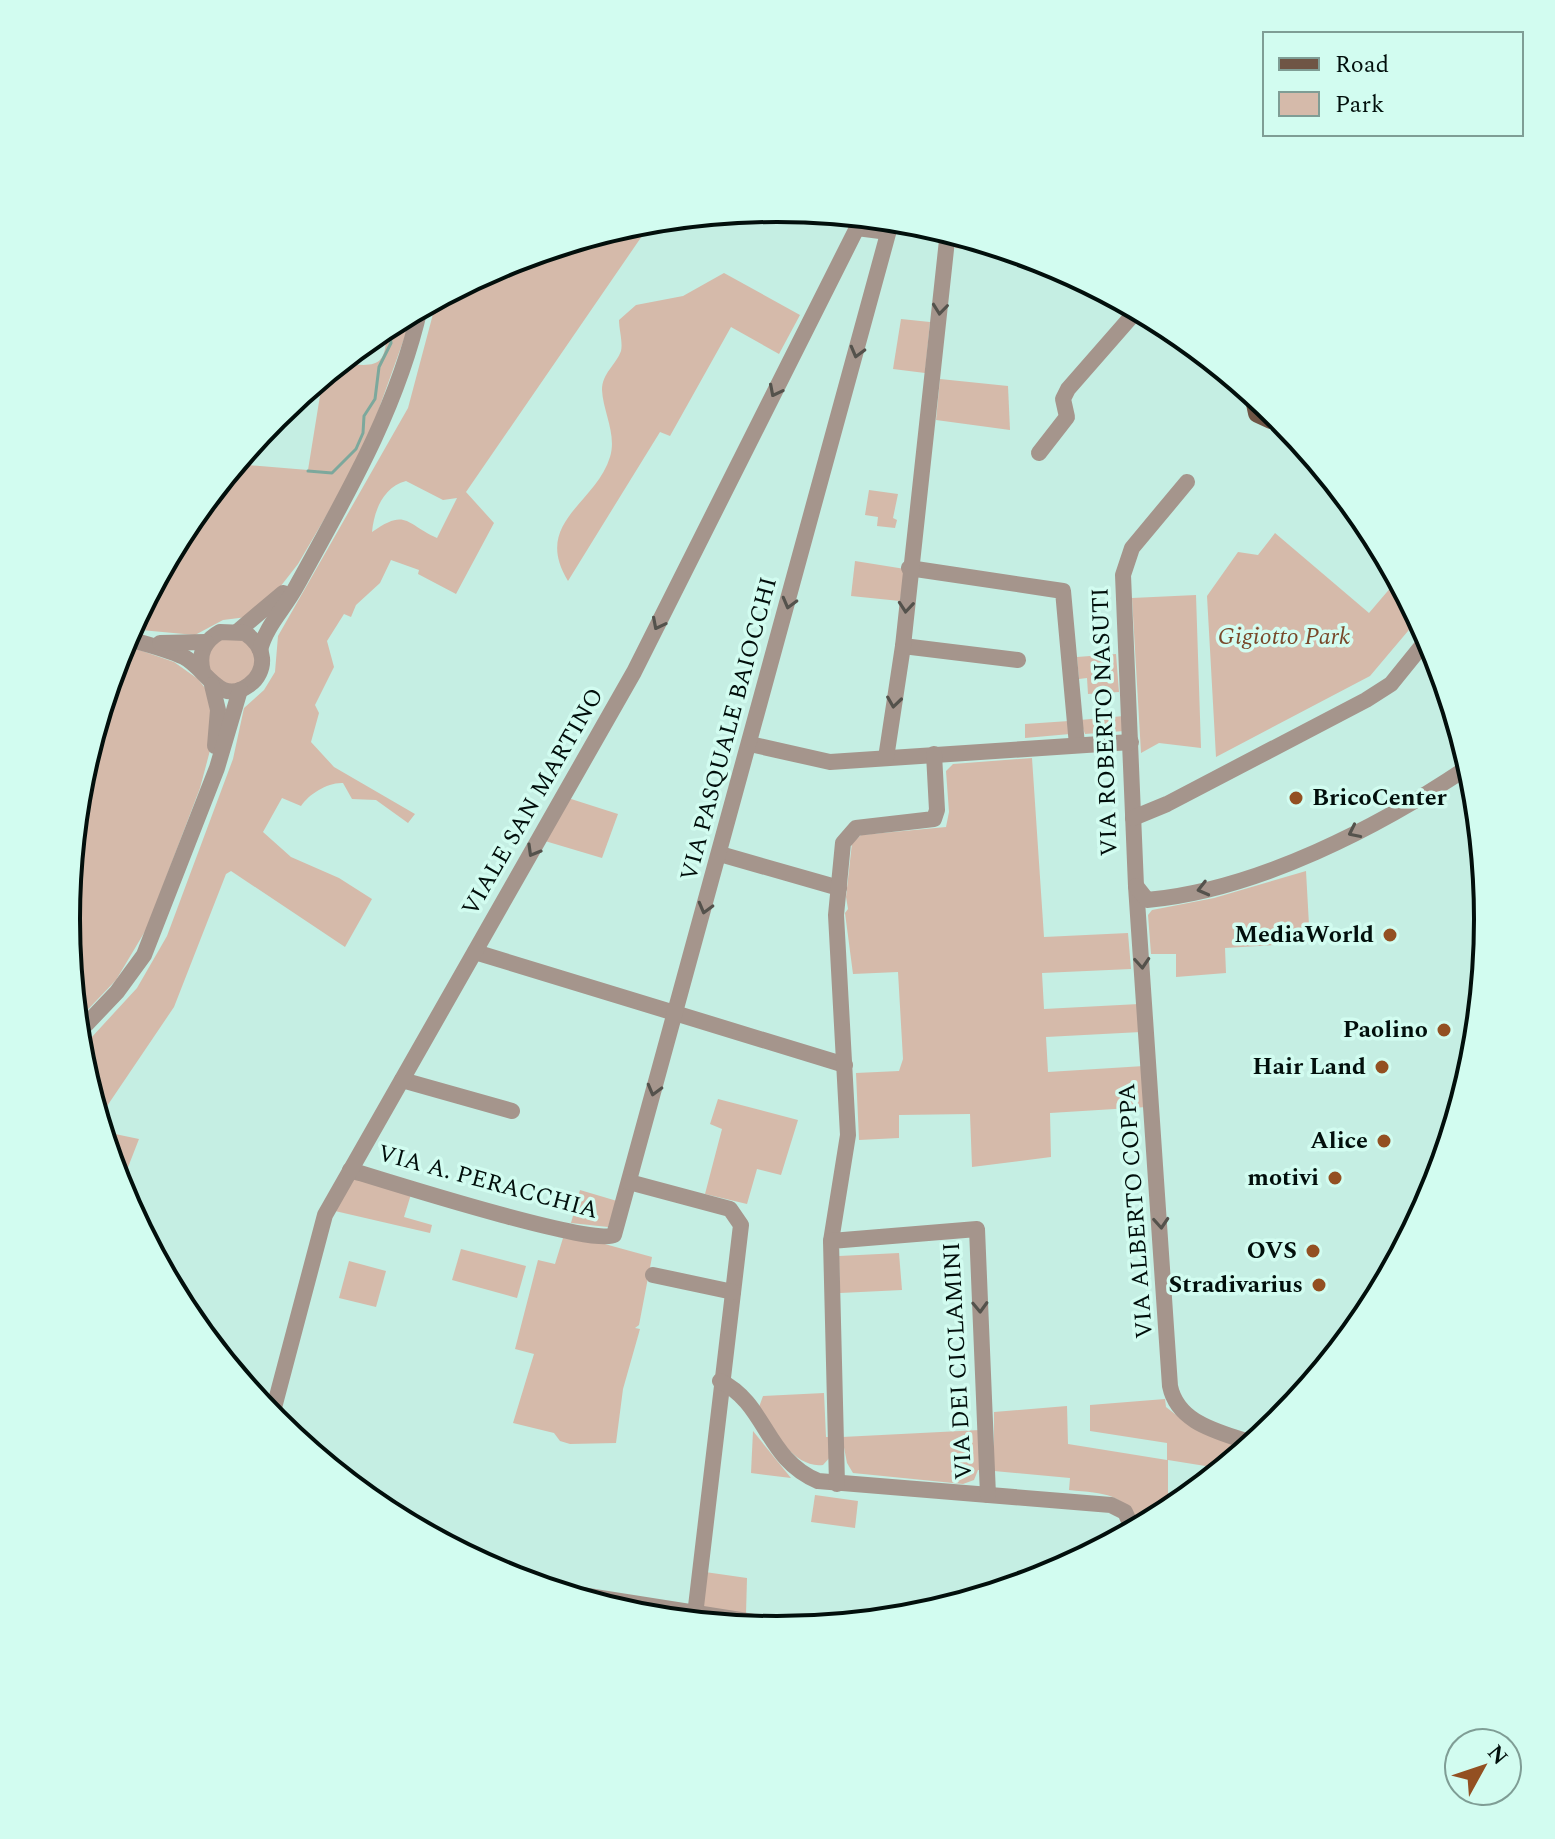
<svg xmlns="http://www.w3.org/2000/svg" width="1555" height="1839" font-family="Spectral,serif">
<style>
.green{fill:#d5baaa;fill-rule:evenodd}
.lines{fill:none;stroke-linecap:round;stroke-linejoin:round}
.stream{stroke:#7ca89c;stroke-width:3}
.minor{stroke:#a5958c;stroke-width:16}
.major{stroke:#6f5545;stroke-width:20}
.oneway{stroke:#54524c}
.poi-dot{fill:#935022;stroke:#d2fcf0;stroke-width:3}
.labels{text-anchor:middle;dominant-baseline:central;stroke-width:7;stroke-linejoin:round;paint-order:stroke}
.park-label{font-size:24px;font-style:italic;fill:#79482a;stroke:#d2fcf0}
.street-label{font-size:24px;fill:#020f0c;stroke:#d2fcf0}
.poi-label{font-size:24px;font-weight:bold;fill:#020f0c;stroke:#d2fcf0;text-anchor:end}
.rim{fill:none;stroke:#020f0c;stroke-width:4}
</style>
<rect width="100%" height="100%" fill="#c5eee3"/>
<g class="green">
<path d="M653 220 466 492 494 523 456 594 418 574 419 570 391 560 380 583 356 605 351 617 344 614 327 641 334 667 315 705 319 713 311 742 334 767 415 814 408 823 376 800 352 799 343 783C328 782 309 794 301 806L282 798 263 832 291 857 339 878 372 899 345 947 231 871 226 874 174 1007 99 1118 115 1134 139 1139 125 1175 114 1171 79 1051 137 988 167 936 233 759 244 708 264 690 275 672 278 636 408 408 437 299 506 262ZM406 481 443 500 457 498 437 538C405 523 406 508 372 532 374 511 383 487 406 481Z"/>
<polygon points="957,234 999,247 999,253 955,248"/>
<path d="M724 273 800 315 779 354 731 327 670 436 660 432 568 581C532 522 596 504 610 457 617 434 603 412 602 390 602 373 616 365 621 351 623 343 619 329 619 320L636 305 683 296Z"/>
<path d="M414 311 363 453 298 564 273 596 247 617 223 620 195 635 130 629 186 524 235 464 308 470 323 377 340 363C376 367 388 369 386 326Z"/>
<polygon points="901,319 930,322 925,373 893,369"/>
<polygon points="940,379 1008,386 1010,430 936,420"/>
<polygon points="869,490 898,494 893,518 897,520 895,528 877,526 878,517 865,515"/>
<polygon points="1275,533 1369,613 1398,579 1419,618 1370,676 1216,757 1207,596 1238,552 1258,555"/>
<polygon points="855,561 905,569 900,601 851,596"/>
<polygon points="1196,595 1201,748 1159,743 1141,753 1132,598"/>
<circle cx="231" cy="661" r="24"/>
<polygon points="122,644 174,662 198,679 209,693 212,743 200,788 147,928 116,980 76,1022 66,919 80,780"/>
<polygon points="1116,654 1119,692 1088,694 1087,678 1079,679 1077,657"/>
<polygon points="1124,716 1124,731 1085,734 1080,720"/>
<polygon points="1069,721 1070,734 1025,738 1025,724"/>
<polygon points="1032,758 1044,937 1128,933 1131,969 1042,973 1044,1009 1139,1004 1141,1032 1046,1037 1048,1072 1144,1066 1147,1107 1050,1113 1051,1157 972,1167 970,1114 899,1115 899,1138 859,1140 856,1073 899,1071 903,1059 898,972 853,974 845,913 848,909 846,897 852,843 861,835 946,827 949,812 946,771 953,764"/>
<polygon points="568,798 618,814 602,858 545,841"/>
<polygon points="1306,871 1310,943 1225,948 1226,973 1176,977 1176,954 1151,954 1148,915 1152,910 1214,898"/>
<polygon points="718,1099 798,1120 781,1175 757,1169 747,1204 705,1194 722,1129 710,1124"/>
<polygon points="355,1174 412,1191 404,1217 432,1225 430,1233 335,1211"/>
<polygon points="580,1190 617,1201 608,1227 571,1223"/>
<polygon points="563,1238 601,1243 652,1257 639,1325 635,1328 640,1329 623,1389 616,1443 570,1444 560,1441 554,1433 513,1423 534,1354 515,1349 538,1260 555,1264"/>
<polygon points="461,1249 526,1266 517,1298 452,1280"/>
<polygon points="899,1253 902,1290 840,1293 839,1256"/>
<polygon points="349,1261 386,1271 376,1307 339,1298"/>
<path d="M824 1393 826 1437H833L832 1455 823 1465C794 1469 772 1429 759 1407L763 1396Z"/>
<path d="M1165 1399 1166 1407 1180 1418 1249 1449 1224 1469 1168 1460V1493L1189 1498 1142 1528C1123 1492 1107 1494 1069 1490L1070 1478 994 1471V1412L1067 1406 1068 1444 1167 1460V1443L1090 1431V1405Z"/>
<polygon points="980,1430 982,1470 978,1470 974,1480 963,1484 853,1473 847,1463 842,1437"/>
<polygon points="753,1431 791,1478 751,1473"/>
<polygon points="815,1495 858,1501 855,1528 811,1522"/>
<polygon points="705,1572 747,1578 746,1614 702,1608"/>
</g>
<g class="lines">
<polyline class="stream" points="308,471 332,473 356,449 363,433 364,416 375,399 379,367 391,343 390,335 402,326 405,316"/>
<g class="minor">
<polyline points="857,228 888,232"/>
<polyline points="1039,453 1067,417 1063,399 1068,389 1138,309"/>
<path d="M1187 482 1132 548 1123 575 1136 886 1170 1386C1178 1425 1222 1432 1254 1444"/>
<polyline points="909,568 1063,591 1077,745"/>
<polyline points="238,631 283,593"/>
<path d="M125 638C143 643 167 649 184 657 206 668 219 707 249 685 258 679 263 668 262 658 261 647 254 639 245 633L220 632C204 641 198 654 203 672"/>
<polyline points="160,643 206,642"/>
<polyline points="903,646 1018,660"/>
<path d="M260 650C266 626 284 609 296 587 346 496 397 410 420 308"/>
<polyline points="212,685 218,710 215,746"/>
<polyline points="750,744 830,762 1131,742"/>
<polyline points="886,758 903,646 948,231"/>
<polyline points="1133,818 1167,804 1366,700 1391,684 1429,637"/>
<polyline points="720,854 839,888"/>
<path d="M1136 886 1147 900C1257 890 1380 827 1471 765"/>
<polyline points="475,952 845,1065"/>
<polyline points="77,1034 117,992 144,955 217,768 240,690"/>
<polyline points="402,1080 512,1111"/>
<path d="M350 1170C386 1181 594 1247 614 1235L892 219"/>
<polyline points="629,1182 730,1209 741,1225 695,1615"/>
<polyline points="831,1241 848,1135 836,915 843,843 856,828 934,819 937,810 934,754"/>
<polyline points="653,1275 733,1292"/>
<path d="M720 1381C767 1404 765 1459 818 1481L1111 1505 1125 1512 1134 1532"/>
<polyline points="271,1419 325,1215 634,672 863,216"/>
<polyline points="837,1484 831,1241 977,1229 988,1495"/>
<polyline points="550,1590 799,1629"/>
</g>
<polyline class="major" points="1254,394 1258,413 1271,419 1282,418"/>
</g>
<defs><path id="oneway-chevron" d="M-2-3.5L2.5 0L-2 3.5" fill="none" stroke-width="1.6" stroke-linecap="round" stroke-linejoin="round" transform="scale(2)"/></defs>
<g class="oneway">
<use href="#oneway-chevron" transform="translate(940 309) rotate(96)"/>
<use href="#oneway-chevron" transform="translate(857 352) rotate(105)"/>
<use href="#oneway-chevron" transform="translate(775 391) rotate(117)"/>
<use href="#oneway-chevron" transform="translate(789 603) rotate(105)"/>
<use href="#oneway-chevron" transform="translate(906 607) rotate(95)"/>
<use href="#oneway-chevron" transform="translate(658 624) rotate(117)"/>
<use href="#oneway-chevron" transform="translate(894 702) rotate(98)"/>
<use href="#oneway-chevron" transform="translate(1354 832) rotate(154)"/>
<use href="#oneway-chevron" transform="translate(533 851) rotate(120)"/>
<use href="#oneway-chevron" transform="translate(1203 889) rotate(166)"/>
<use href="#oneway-chevron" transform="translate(705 908) rotate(105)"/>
<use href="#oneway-chevron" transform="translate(1142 963) rotate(86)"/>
<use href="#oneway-chevron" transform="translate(654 1090) rotate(105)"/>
<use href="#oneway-chevron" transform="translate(1161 1223) rotate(86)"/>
<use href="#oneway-chevron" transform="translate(980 1307) rotate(88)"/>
</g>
<g class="poi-dot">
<circle cx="1296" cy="798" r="8"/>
<circle cx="1390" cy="935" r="8"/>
<circle cx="1444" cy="1030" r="8"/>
<circle cx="1382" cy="1067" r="8"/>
<circle cx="1384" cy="1141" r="8"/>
<circle cx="1335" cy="1178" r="8"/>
<circle cx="1313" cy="1251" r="8"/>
<circle cx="1319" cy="1285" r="8"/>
</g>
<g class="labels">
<g class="park-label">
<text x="1284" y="637">Gigiotto Park</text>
</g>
<g class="street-label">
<text transform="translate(1105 722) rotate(-92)">VIA ROBERTO NASUTI</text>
<text transform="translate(729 729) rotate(-75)">VIA PASQUALE BAIOCCHI</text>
<text transform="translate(533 802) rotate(-60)">VIALE SAN MARTINO</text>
<text transform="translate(488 1182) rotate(15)">VIA A. PERACCHIA</text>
<text transform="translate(1136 1211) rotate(-94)">VIA ALBERTO COPPA</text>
<text transform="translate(958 1361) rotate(-93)">VIA DEI CICLAMINI</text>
</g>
<g class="poi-label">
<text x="1312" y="798" text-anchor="start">BricoCenter</text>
<text x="1374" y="935">MediaWorld</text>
<text x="1428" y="1030">Paolino</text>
<text x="1366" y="1067">Hair Land</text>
<text x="1368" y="1141">Alice</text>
<text x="1319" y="1178">motivi</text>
<text x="1297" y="1251">OVS</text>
<text x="1303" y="1285">Stradivarius</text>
</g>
</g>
<path d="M0 0H1555V1839H0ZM80 919a697 697 0 1 1 1394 0a697 697 0 1 1-1394 0Z" fill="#d2fcf0" fill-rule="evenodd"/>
<path class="rim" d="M80 919a697 697 0 1 1 1394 0a697 697 0 1 1-1394 0Z"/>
<rect x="1263" y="32" width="260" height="104" fill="#d2fcf0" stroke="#7f9d95" stroke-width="2"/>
<rect x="1279" y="58" width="40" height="12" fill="#6f5545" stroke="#7f9d95" stroke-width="2"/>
<text x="1335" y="72" font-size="24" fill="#020f0c">Road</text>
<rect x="1279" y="92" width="40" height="24" fill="#d5baaa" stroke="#7f9d95" stroke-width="2"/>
<text x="1335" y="112" font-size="24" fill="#020f0c">Park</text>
<g transform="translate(1483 1767) rotate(50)"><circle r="38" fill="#d2fcf0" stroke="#7f9d95" stroke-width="2"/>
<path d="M0-6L14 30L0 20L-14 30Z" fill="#935022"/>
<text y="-12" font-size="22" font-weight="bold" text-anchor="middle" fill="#020f0c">N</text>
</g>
</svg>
